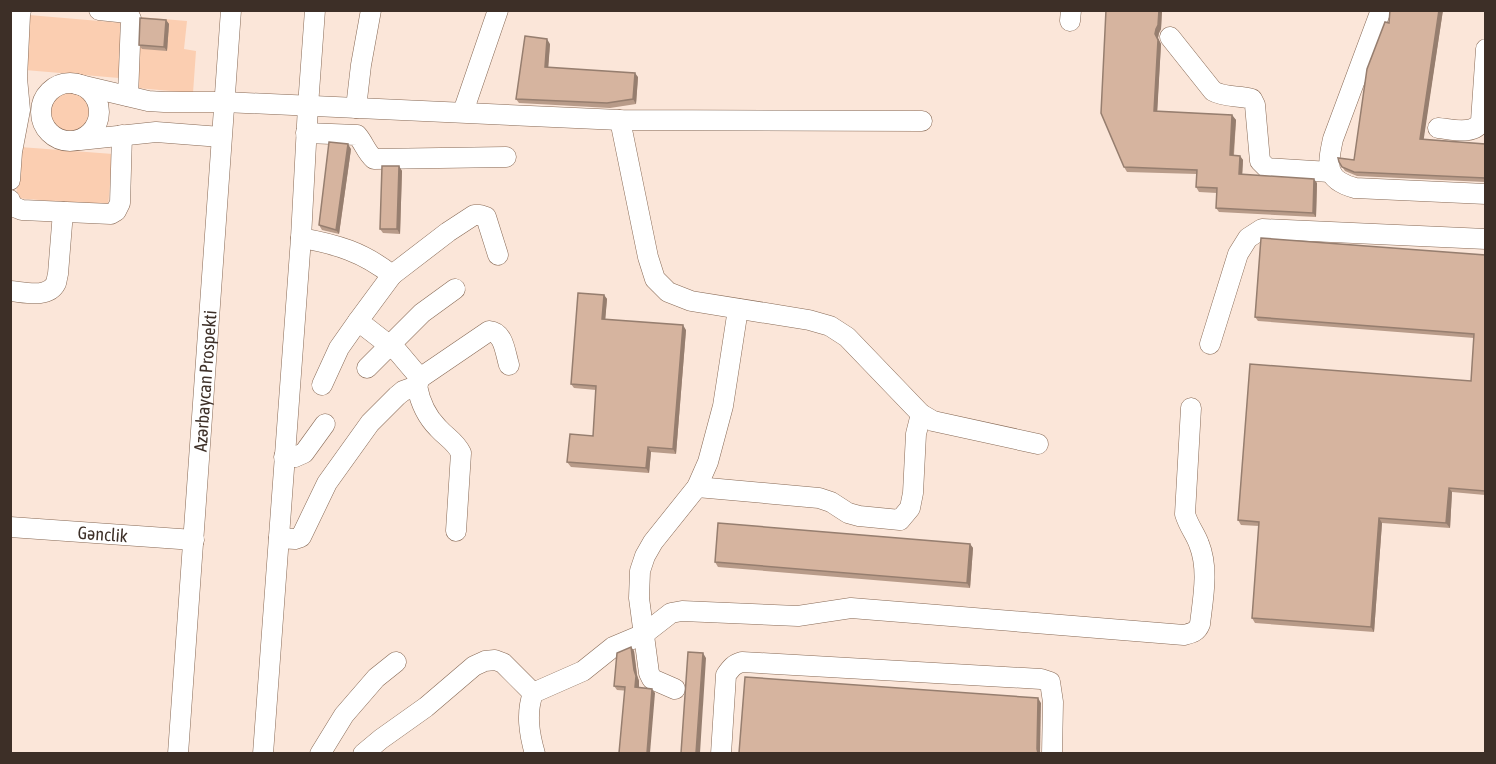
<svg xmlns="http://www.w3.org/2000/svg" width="1496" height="764" font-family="'Asap Condensed',sans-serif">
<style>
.green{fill:#fbceb1}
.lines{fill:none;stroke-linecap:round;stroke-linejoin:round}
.minor-casing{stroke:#876955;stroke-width:21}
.minor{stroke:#fff;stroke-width:20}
.wall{fill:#b89b89}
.shaded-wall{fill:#967e6f}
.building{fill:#d6b49f;stroke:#967e6f;stroke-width:1.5}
.labels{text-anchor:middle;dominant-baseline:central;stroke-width:4.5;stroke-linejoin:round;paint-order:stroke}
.street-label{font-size:18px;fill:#3d2f27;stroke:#fef6f2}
</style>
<rect width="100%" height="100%" fill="#fbe6d9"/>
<g class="green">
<polygon points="29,15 123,23 119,78 25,70"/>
<polygon points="139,17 187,21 184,49 196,51 193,93 137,88"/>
<circle cx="70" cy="112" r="20"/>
<polygon points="20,147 113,154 108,206 16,198"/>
</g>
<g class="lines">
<g class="minor-casing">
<g id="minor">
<polyline points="99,10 128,13 131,19 128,96"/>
<path d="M1381 10 1333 139C1327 166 1325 180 1355 188L1486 194"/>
<polyline points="1070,21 1071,10"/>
<path d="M1170 37 1213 91C1225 98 1239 95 1252 99L1255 105 1260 161 1267 168 1330 172"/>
<circle cx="70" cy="112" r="29"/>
<polyline points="76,84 148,101 164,102 224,102 620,120 922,121"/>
<polyline points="356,108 361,65 371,10"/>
<polyline points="463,112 498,10"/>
<polyline points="620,120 648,257 655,279 668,292 691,301 809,320 830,326 847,337 921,414 933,421 1038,444"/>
<path d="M1438 128C1451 129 1475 136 1481 121L1486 49"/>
<path d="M306 133 357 135C364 143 366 152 374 159L506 157"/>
<polyline points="80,140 156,132 221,137"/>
<polyline points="10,180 12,152 20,110 17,78 20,15 21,10"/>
<path d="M10 200C12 207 16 208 22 210L111 214 116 211 120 203 122 135"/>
<polyline points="392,275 448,232 474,215 480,215 486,217 498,255"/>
<path d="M10 291C24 292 48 299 56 283 57 280 57 277 58 274L63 212"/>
<polyline points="1210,344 1238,254 1248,238 1262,229 1486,239"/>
<polyline points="367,368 422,313 455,289"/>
<path d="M420 378 489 331C504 332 505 352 509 365"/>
<polyline points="322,385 339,348 358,321"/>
<path d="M417 386C420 402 427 417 438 428 447 438 455 441 461 453L456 531"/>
<polyline points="284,457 295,457 304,453 325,424"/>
<polyline points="697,487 819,498 831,502 848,513 859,516 900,520 910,508 913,493 916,434 921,414"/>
<path id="s1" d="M10 527 194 540"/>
<path d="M279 538 295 539 301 537 327 483 370 423 397 396 403 391 417 386 420 378 398 352 358 321 392 275C363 252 336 244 301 238"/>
<polyline points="675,689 652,679 649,673 639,598 640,571 645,556 653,542 697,487 708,462 723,406 738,309"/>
<path id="s2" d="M178 754 231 10"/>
<polyline points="263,754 301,238 308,106 315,10"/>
<polyline points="320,754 344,715 376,678 396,662"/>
<polyline points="363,754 381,739 426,707 474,666 485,661 495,660 503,663 533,693"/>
<path d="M535 754C529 733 526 713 533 693L583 671 613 647 644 634 671 613 682 611 798 616 851 608 1184 635C1192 633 1197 632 1200 624 1203 598 1209 569 1199 544 1195 533 1189 527 1185 514L1191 408"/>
<path d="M721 754 726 675C731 668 734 664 742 662L1041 679 1050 682 1053 702 1052 754"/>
</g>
</g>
<use href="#minor" class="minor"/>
</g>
<g class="wall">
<polygon points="1106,10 1162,10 1161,29 1159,33 1158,38 1161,44 1157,111 1232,115 1236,120 1234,155 1240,156 1243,160 1242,174 1317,183 1316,217 1219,212 1216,208 1217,193 1199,192 1196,187 1197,174 1127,172 1124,167"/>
<polygon points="1390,10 1443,10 1423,140 1485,144 1485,182 1357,176 1345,171 1339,162 1354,160 1389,23"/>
<polygon points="166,20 169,24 167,51 142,49 139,45"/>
<polygon points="550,44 548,67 638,77 636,104 610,108 519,103 516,99"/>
<polygon points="351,149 339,234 322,230 319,225"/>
<polygon points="399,166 402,171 400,234 383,233 380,229"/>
<polygon points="1485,255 1485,495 1452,492 1450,528 1382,523 1374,632 1255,623 1252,618 1259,526 1241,525 1238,520 1471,381 1474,338 1258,321 1255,317"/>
<polygon points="604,295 607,299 605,319 686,330 676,454 651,452 649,473 571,467 567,462 593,436 596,390 574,388 571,384"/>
<polygon points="970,544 973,548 970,588 718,567 715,562"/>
<polygon points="631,647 634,651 637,675 639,681 639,687 655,693 617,690 614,686"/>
</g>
<g class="shaded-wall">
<polygon points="1159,10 1162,10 1161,29 1159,33 1158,38 1161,44 1157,116 1154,111 1155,34"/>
<polygon points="1439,10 1443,10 1423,144 1420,139"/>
<polygon points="166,20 169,24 167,51 164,47"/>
<polygon points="547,39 550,44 548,71 545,67"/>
<polygon points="635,73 638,77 636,104 633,99"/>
<polygon points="1232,115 1236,120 1233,159 1230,155"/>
<polygon points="348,144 351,149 339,234 336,230"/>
<polygon points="1240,156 1243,160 1242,179 1239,174"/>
<polygon points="399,166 402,171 400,234 397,229"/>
<polygon points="1314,179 1317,183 1316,217 1313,213"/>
<polygon points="604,295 607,299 605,323 602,319"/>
<polygon points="683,325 686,330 676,454 673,449"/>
<polygon points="648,447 651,452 649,473 646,468"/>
<polygon points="1449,488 1452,492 1450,528 1446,523"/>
<polygon points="1379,518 1382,523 1374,632 1371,627"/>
<polygon points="970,544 973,548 970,588 967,583"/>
<polygon points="631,647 634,651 637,675 639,681 639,691 635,687"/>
<polygon points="703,653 706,658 700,753 696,753"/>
<polygon points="652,689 655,693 650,753 647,753"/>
<polygon points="1038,698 1041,703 1040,753 1038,753 1037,749"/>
</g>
<g class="building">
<polygon points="1106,10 1159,10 1158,25 1156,29 1155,34 1158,40 1154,111 1232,115 1230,155 1240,156 1239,174 1314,179 1313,213 1216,208 1217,188 1196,187 1197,170 1124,167 1101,113"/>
<polygon points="1390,10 1439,10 1420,139 1485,144 1485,178 1354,172 1342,167 1339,162 1338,158 1354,160 1367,69 1385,22 1389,23"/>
<polygon points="140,18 166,20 164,47 139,45"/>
<polygon points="525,36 547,39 545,67 635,73 633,99 607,103 516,99"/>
<polygon points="329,142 348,144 336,230 319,225"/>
<polygon points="382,166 399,166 397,229 380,229"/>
<polygon points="1261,238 1485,255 1485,491 1449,488 1446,523 1379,518 1371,627 1252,618 1259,522 1238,520 1250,364 1471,381 1474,334 1255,317"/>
<polygon points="578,293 604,295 602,319 683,325 673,449 648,447 646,468 567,462 570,434 593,436 596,386 571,384"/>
<polygon points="718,523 970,544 967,583 715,562"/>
<polygon points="631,647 634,670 636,676 635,687 652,689 647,753 619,753 625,687 614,686 617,653"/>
<polygon points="688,652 703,653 696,753 681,753"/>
<polygon points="745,677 1038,698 1037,749 1038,753 739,753"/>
</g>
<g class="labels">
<g class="street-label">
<text stroke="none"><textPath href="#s2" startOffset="374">Azərbaycan Prospekti</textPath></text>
<text stroke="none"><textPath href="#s1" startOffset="93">Gənclik</textPath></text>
</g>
</g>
<rect width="1496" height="764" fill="none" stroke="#3d2f27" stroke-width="24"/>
</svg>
